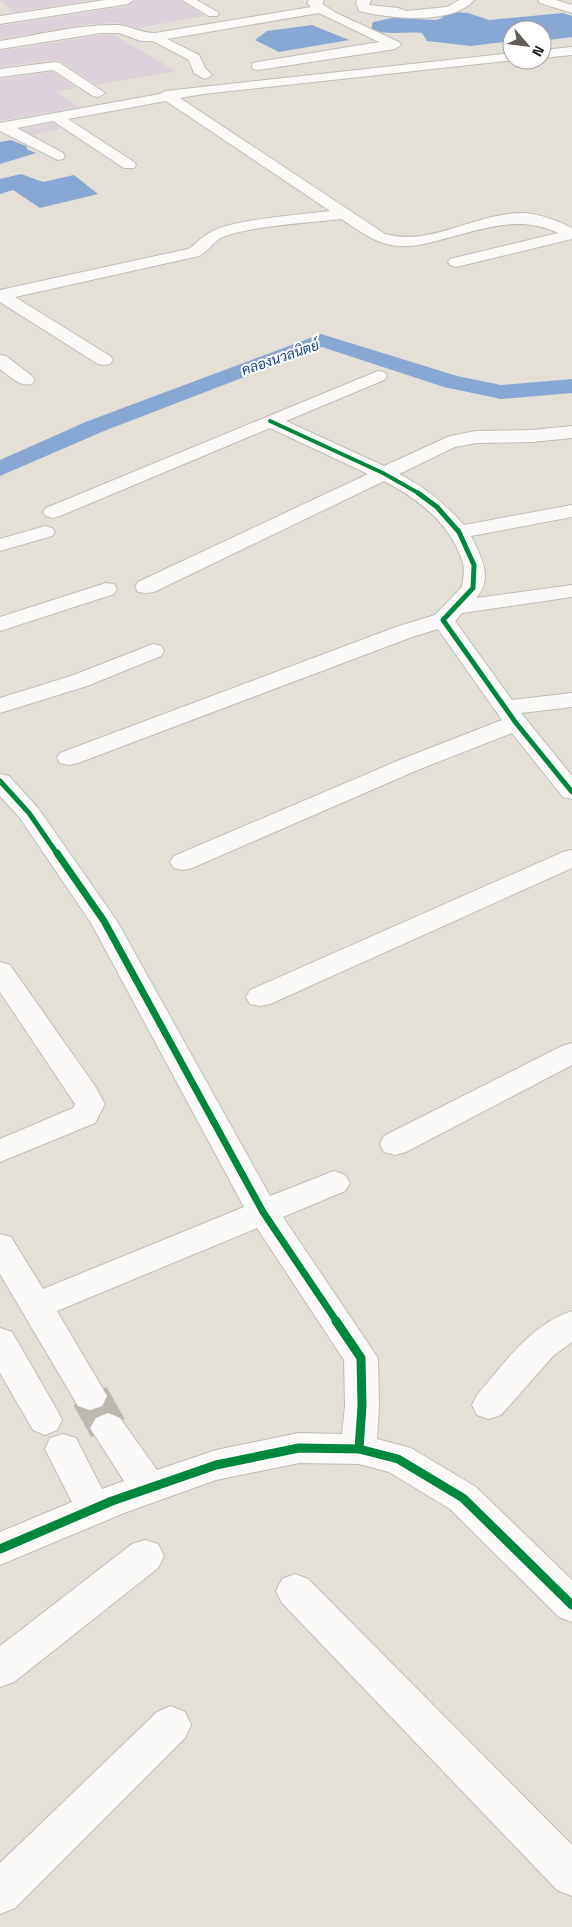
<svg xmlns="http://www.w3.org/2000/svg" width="572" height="1927" font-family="'Titillium Web',Sarabun,sans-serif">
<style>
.water{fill:#88a7d2}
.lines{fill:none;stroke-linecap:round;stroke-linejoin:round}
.canal{fill:#88a7d2;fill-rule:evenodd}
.building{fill:#ddd1db}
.minor-tunnel{stroke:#bbb8af;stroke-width:38;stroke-dasharray:38 19;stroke-linecap:butt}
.minor-casing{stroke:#c0bcb6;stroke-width:2}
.minor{fill:#fbfaf9;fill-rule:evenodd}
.cycleway-far3-casing{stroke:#fff;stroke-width:5.5}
.cycleway-far2-casing{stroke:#fff;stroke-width:8}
.cycleway-far1-casing{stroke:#fff;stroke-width:10}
.cycleway-casing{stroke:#fff;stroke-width:12}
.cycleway-far3{stroke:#00873e;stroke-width:4}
.cycleway-far2{stroke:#00873e;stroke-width:5}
.cycleway-far1{stroke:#00873e;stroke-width:7}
.cycleway{stroke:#00873e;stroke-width:9}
.labels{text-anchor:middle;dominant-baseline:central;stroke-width:4;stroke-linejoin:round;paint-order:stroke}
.far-water-label{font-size:14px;font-style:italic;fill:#16437f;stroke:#fff}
</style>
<rect width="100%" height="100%" fill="#e4e0d7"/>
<g class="water">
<path d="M453 12 468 13 489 20 563 13 572 16V37L542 41V30H512V41L471 46 427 41 422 33C405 31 386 36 371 29L373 22 392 18 436 20 442 18 444 14Z"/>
<polygon points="312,25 349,40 279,52 255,40 267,31"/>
<polygon points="11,140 26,146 28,150 36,153 0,164 0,142"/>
<polygon points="21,174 43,182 74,175 98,194 40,208 13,190 0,194 0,179"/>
</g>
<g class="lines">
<polygon class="canal" points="321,334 457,376 501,385 572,379 572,393 501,399 444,387 322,347 104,431 0,476 0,460 88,421"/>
</g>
<g class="building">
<polygon points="0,0 93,0 14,12"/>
<polygon points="136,0 180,0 205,16 138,28 118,23 88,24 0,39 0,26 128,6"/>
<polygon points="101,35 114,35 176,71 96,85 61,61 55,60 0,67 0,51"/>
<polygon points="53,72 77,88 56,92 78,107 0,121 0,79"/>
<polygon points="53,123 61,129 33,135 22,129"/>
</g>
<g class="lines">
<polyline class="minor-tunnel" points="90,1396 108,1428"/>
<g class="minor-casing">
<g id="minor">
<polygon points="105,0 134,0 128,4 0,24 0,16"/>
<polygon points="182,0 197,0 219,13 217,16 209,16"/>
<path d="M309 0H324L322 4 336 13 399 42 401 45 395 49 258 70 253 69 252 66 253 63 258 62 379 42 319 13 167 39 199 55 205 68 212 75 205 79 194 73 189 60 153 41H141L119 33H101L0 49V41C38 35 79 24 118 25 131 26 140 33 155 33L311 7 307 3Z"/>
<path d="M357 0H371L369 5 398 8 406 11 447 7 459 0H474C452 26 388 18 359 11L356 2Z"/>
<polygon points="538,0 556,0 572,5 572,13 540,3"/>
<polygon points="572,47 572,55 542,58 542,50"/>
<path d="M512 53V60H515L203 94 180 98 385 234C431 247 477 212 524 213 540 214 558 221 572 228V239L456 267 450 265 448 262 450 259 558 233C518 213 477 231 436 241 421 245 407 248 391 245 372 241 357 229 341 219 315 222 238 227 219 239 212 244 207 252 199 256L15 297 110 356 113 360 110 364 104 365 98 364 0 302V290L188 249C196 245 201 237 209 233 232 219 300 215 330 211L166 101 68 119 134 162 136 165 134 168H124L53 121 17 128 63 153 65 156 63 159 58 160 0 131V123L160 94 166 91Z"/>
<polygon points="55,62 60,63 105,93 98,97 93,96 53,70 0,77 0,69"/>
<path d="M0 355 6 356 32 376 35 380 32 384C19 387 10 376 0 369Z"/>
<path d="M378 371 384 372 387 376 384 380 286 421 384 466 450 436 476 431 532 430 572 426V438L532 442 476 443 455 447 399 474C425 487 444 503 464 525L572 505V517L471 536C481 557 494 578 476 598L572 585V597L462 613 455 621 512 700 572 693V707L521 713 572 776V799L563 797 512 733 420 769 192 868 183 870 174 868 170 862 174 856 402 759 502 720 438 629 412 637 78 763 69 765 60 763 57 758 60 753 396 627 435 615 462 587C463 580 465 570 463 563 451 524 419 499 384 481L154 592 146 593 138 592 135 587 138 582 368 474 270 428 60 516 53 518 46 516 43 512 46 508Z"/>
<polygon points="45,526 52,528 55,532 52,536 0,551 0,539"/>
<polygon points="106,583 114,584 117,589 114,594 0,631 0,617"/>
<polygon points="153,644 161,646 164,651 161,656 87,686 0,713 0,698 71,676"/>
<polygon points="0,774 9,776 38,808 117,921 270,1196 334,1171 345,1175 350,1183 345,1191 283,1217 378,1358 379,1406 377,1439 411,1448 476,1487 572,1580 572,1622 559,1617 450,1509 389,1472 359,1464 299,1463 216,1480 124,1513 0,1565 0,1532 72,1502 45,1449 50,1438 63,1434 76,1438 102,1489 124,1481 90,1428 96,1418 108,1413 120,1418 157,1470 216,1450 299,1433 342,1434 345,1406 344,1360 257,1228 57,1311 107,1396 102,1406 90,1410 78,1406 0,1274 0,1234 11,1237 43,1289 244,1207 91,923 20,818 0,796"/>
<polygon points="572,850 572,868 270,1004 260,1006 250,1004 246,997 250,990 563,852"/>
<polygon points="0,962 10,965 95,1086 105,1104 95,1123 0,1162 0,1139 73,1108 75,1104 0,992"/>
<polygon points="572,1043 572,1065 406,1152 395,1155 384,1152 380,1144 384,1136 562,1046"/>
<path d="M572 1311V1342L553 1356 501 1415 489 1419 477 1415 472 1405 477 1395C504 1364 531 1324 572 1311Z"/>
<polygon points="0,1328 12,1332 57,1410 62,1420 57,1430 45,1435 33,1430 0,1373"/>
<polygon points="145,1540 158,1544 164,1556 158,1568 14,1682 0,1687 0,1646 132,1544"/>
<polygon points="295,1574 308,1579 572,1845 572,1896 557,1890 282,1603 276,1591 282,1579"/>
<polygon points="171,1706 185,1712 191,1725 185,1738 15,1908 0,1914 0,1863 157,1712"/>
</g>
</g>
<use href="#minor" class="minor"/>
<g class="cycleway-far3-casing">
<polyline id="cycleway-far3" points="270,421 383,473 420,494"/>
</g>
<g class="cycleway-far2-casing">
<g id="cycleway-far2">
<polyline points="418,493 437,507 459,532 474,565 473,588 443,620 516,723 572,792"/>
<polyline points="0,781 29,813 58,855"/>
</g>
</g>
<g class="cycleway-far1-casing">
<polyline id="cycleway-far1" points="57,853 104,921 263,1212 337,1322"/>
</g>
<g class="cycleway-casing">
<g id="cycleway">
<polyline points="336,1321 361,1358 362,1406 359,1449"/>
<polyline points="0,1549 112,1501 216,1465 299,1448 359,1449 398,1459 463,1498 572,1605"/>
</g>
</g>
<use href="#cycleway-far3" class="cycleway-far3"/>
<use href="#cycleway-far2" class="cycleway-far2"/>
<use href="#cycleway-far1" class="cycleway-far1"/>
<use href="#cycleway" class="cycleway"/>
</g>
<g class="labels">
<g class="far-water-label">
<text transform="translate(280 357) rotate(-19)">คลองนวลนิตย์</text>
</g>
</g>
<g transform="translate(527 45) rotate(118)"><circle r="24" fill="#ffffff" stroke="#a3a2a0"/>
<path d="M0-4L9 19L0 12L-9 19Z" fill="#605d56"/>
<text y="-8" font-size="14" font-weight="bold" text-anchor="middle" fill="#191711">N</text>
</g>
</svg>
